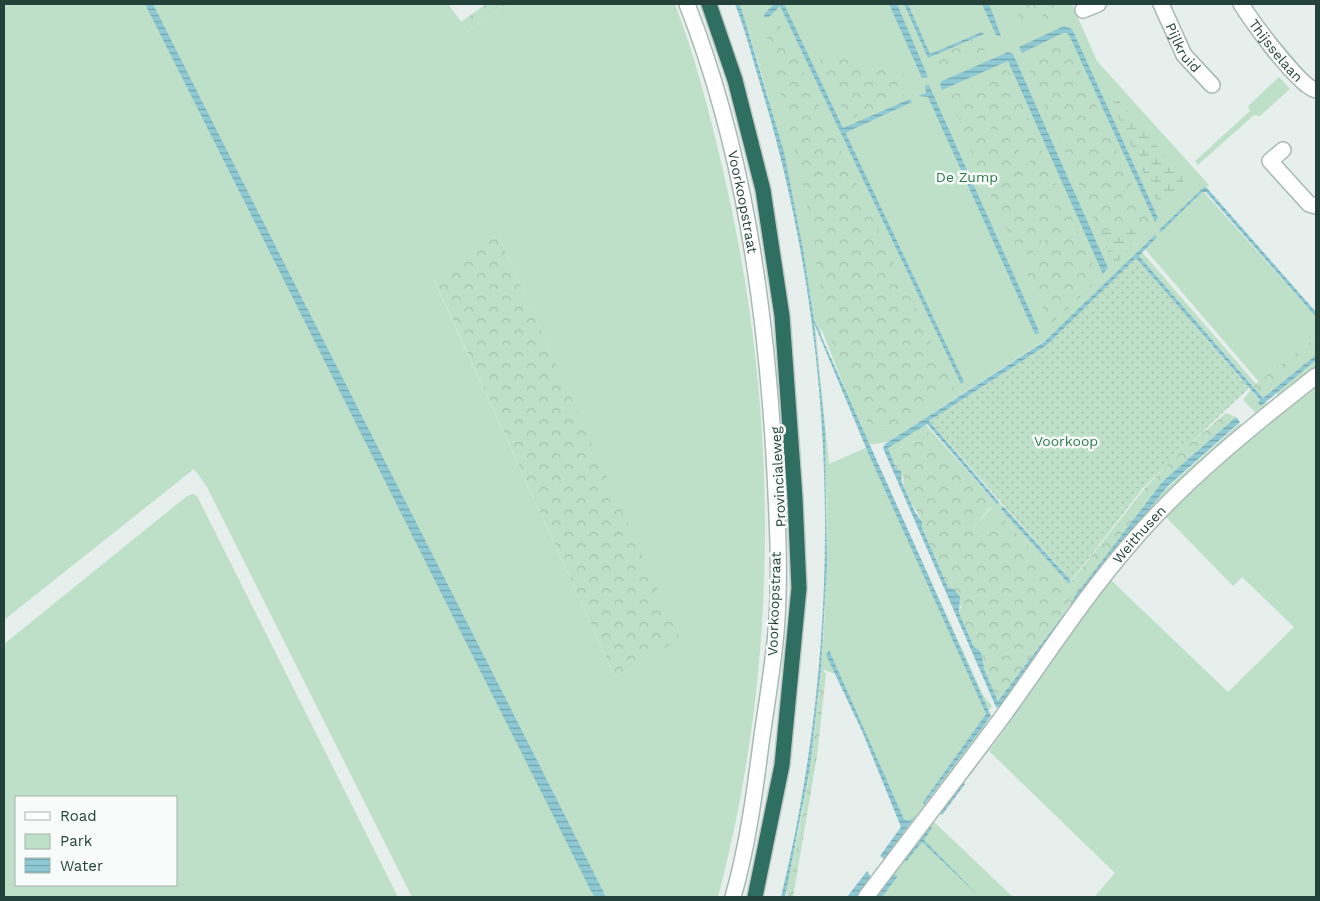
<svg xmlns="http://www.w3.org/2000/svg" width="1320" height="901" font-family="'Work Sans',sans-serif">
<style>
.green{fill:#bfe0c8;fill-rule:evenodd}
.forest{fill:url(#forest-crowns)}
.wetland{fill:url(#wetland-marsh)}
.garden{fill:url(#garden-dots)}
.water{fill:url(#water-rules)}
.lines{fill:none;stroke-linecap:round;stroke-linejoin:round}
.minor-casing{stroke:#a8b8b2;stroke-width:18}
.highway-casing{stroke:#c2cac8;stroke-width:18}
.minor{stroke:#fff;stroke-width:15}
.highway{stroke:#2f6f62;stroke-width:15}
.labels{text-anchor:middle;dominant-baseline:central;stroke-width:5;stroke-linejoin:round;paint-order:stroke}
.street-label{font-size:14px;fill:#24423a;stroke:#f7fbf9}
.park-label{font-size:14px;fill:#2d7a4b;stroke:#f7fbf9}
</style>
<defs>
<pattern id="forest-crowns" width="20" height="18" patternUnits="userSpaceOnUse" patternTransform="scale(1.25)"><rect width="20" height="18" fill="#bfe0c8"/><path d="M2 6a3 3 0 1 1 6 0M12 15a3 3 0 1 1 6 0" fill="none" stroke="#a4c1ad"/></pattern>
<pattern id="wetland-marsh" width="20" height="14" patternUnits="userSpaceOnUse" patternTransform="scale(1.25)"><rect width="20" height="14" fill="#bfe0c8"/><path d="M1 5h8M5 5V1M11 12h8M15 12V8" fill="none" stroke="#a4c1ad"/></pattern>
<pattern id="garden-dots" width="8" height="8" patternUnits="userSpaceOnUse" patternTransform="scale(1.25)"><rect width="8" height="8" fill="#bfe0c8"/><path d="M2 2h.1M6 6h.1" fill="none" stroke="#a4c1ad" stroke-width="1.8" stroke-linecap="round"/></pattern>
<pattern id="water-rules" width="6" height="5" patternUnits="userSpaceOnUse" patternTransform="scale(1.25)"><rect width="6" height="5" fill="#8ec9d4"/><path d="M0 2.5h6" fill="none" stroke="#74a5ad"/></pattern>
</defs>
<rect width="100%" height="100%" fill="#e6efeb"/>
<g class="green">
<path d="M4 4H448L468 31 506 4H675C695 56 709 111 722 166 779 405 781 659 718 897H412L207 487 194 469 4 620ZM498 235 679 639 615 677 434 280Z"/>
<path d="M739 4H1072L1097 61 1209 185 1203 191 1316 317V340L1311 341 1259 382 1145 249 1157 237 1047 339 888 442 867 445 821 328V336L815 323 829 464 870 446 983 695 992 706 923 802 924 805 985 723 988 728 886 863 884 859 917 814 909 822 904 819 828 650 835 674 822 669C814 746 804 822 787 897 784 887 798 839 800 823 811 763 818 702 823 642 838 426 810 209 739 4Z"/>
<polygon points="1232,4 1238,4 1305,89 1301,93 1265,54"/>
<polygon points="1270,35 1275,36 1309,76 1307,79"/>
<polygon points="1279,77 1290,89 1260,116 1254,115 1198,165 1195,161 1250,111 1248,106"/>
<polygon points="1142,252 1256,384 1253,386 1139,256"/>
<polygon points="1316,360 1316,370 1280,397 1276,393"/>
<polygon points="1316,386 1316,897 1097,897 1096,895 1115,873 989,751 1021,707 1018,704 1111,580 1228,692 1294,627 1242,577 1233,586 1164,515 1253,432"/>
<polygon points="1251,390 1260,401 1261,406 1266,402 1269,406 1256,416 1254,411 1243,400"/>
<polygon points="1240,423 1243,428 1186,475 1142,521 1064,618 1063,615 1060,618 1165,490"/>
<polygon points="925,424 997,504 999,502 1003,506 1001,509 1069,584 1067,587 999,514 978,532 973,529 991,508 922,431 890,454 888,448"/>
<path d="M193 494 197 496 398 897H4V644L187 496ZM16 797H176V885H16Z"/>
<polygon points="932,820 1013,897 874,897"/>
</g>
<g class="forest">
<polygon points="486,4 506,4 468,31 461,22"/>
<polygon points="1013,4 1057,4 1062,16 1051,21 1038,12 1021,19"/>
<polygon points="777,25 782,27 954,389 886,431 877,431 870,427 829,335 804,189 766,35"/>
<polygon points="980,36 987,49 938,70 934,68 936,65 933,57 942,53 948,62 946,52"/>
<polygon points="1064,41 1067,42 1151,226 1100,232 1025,60"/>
<polygon points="818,51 908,75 910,76 903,96 848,120 818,55"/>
<polygon points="1004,70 1009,72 1057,187 1042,180 1013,138 1003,131 991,129 976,117 955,116 948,97"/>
<path d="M969 118 989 131 1002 134 1011 139 1040 182 1056 189C1050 199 1052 210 1050 220 1047 238 1035 251 1022 263L956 119Z"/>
<path d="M1059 189 1099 279 1050 325 1023 265C1037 254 1047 241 1052 224 1055 212 1053 200 1059 189Z"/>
<polygon points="498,235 680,639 615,677 434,279"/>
<polygon points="1316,340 1316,355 1263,398 1253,386 1311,341"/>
<path d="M1226 413 1236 417 1163 481 998 701 984 669 982 655 979 650 974 647 959 613 961 607 955 590 948 587 922 528C923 511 899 496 904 478L896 469 890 454 922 431H927L992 505 973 529 978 532 996 514H999L1067 587 1145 488 1179 453Z"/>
<path d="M822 669 826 674 817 756 793 897H787C804 822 814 746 822 669Z"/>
</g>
<g class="wetland">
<polygon points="1112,93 1183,177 1183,182 1161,203 1155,197 1109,97"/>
<polygon points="1151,226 1119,260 1113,264 1100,232"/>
</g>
<polygon class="garden" points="1136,258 1249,388 1143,488 1071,581 929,421 1047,345"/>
<g class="water">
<path d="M145 4H153C303 302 456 599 606 897H594Z"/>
<path d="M735 4H739L742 11 784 152 803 249 814 320 991 716 924 805 923 802 986 714 869 455 814 323 825 431 827 565 821 669 810 767 785 897H781C844 638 840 356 765 100 755 68 747 35 735 4Z"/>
<polygon points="774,4 784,4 843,128 910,99 912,102 847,132 846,134 964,382 961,384 780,6 769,17 764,17 765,13"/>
<polygon points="889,4 897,4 928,77 922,78"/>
<polygon points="904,4 908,4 930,54 982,32 984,34 928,58"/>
<polygon points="982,4 989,4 1001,36 996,35"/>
<polygon points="1064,26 1072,29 1158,218 1155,222 1070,37 1067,33 1063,33 1022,53 1019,47"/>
<polygon points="1008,52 1013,54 1108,268 1103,274 1008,61 942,90 940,85 942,81"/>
<polygon points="929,85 1038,329 1039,333 1035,334 928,97 918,96 926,93 925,86"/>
<polygon points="1204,187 1207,188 1316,312 1316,317 1206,192 1202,192 1161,232 1159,230"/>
<polygon points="1155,235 1157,237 1139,256 1263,398 1316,355 1316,360 1261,406 1258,403 1260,400 1136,258 1047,345 929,421 999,502 997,504 927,424 888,448 896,469 901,471 902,483 915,512 922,522 922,528 948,587 955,590 960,597 959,613 974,647 979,650 982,655 984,669 998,701 1063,615 1065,618 1000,708 996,707 883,448 885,444 1045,341"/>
<polygon points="1236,417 1240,422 1168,486 1069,608 1075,596 1163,481"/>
<polygon points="1003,506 1071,581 1069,584 1001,509"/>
<polygon points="829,650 904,819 909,821 917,814 884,859 880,856 901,827 862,731 826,655"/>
<polygon points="1018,704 1021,707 970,775 967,773"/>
<polygon points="962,780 965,784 942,815 938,812"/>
<polygon points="930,825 932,828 924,840 980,897 922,842 906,862 904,859"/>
<polygon points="867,871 872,878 857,897 847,897"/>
<polygon points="893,874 898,876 882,897 876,897"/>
</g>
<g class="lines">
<g class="minor-casing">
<g id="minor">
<path id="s1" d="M687 4C743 147 765 302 774 454 777 513 781 573 776 632 773 667 767 701 762 736 755 790 748 845 733 897"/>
<path id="s2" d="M1161 4 1184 55 1212 85"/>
<path id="s3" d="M1241 4C1251 20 1300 88 1316 90"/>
<polyline points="1083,10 1098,4"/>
<polyline points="1283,150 1270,161 1309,204 1316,206"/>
<path id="s4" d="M866 897C911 837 958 777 1003 716 1045 658 1084 597 1131 543 1185 480 1251 427 1316 376"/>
</g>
</g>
<g class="highway-casing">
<polyline id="highway" points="709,4 735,80 763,190 782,316 795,498 799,588 782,765 755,897"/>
</g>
<use href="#minor" class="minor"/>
<use href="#highway" class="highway"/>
</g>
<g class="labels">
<g class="street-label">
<text stroke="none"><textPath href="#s2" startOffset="49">Pijlkruid</textPath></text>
<text stroke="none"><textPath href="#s3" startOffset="58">Thijsselaan</textPath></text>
<text stroke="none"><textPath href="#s1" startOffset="206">Voorkoopstraat</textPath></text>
<text transform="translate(778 477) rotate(-93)">Provincialeweg</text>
<text stroke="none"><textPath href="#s4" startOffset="454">Weithusen</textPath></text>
<text transform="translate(774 604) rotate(-88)">Voorkoopstraat</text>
</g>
<g class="park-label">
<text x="967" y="177">De Zump</text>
<text x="1066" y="441">Voorkoop</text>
</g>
</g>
<rect width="1320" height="901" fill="none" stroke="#24423a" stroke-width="10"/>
<rect x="15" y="796" width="162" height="90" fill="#f7fbf9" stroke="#a3b1ad"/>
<rect x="25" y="812" width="25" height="8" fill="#ffffff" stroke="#a3b1ad"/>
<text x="60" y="821" font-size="15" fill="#24423a">Road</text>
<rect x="25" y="834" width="25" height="15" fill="#bfe0c8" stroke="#a3b1ad"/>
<text x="60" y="846" font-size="15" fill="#24423a">Park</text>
<rect x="25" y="858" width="25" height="15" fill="url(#water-rules)" stroke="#a3b1ad"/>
<text x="60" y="871" font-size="15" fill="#24423a">Water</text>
</svg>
